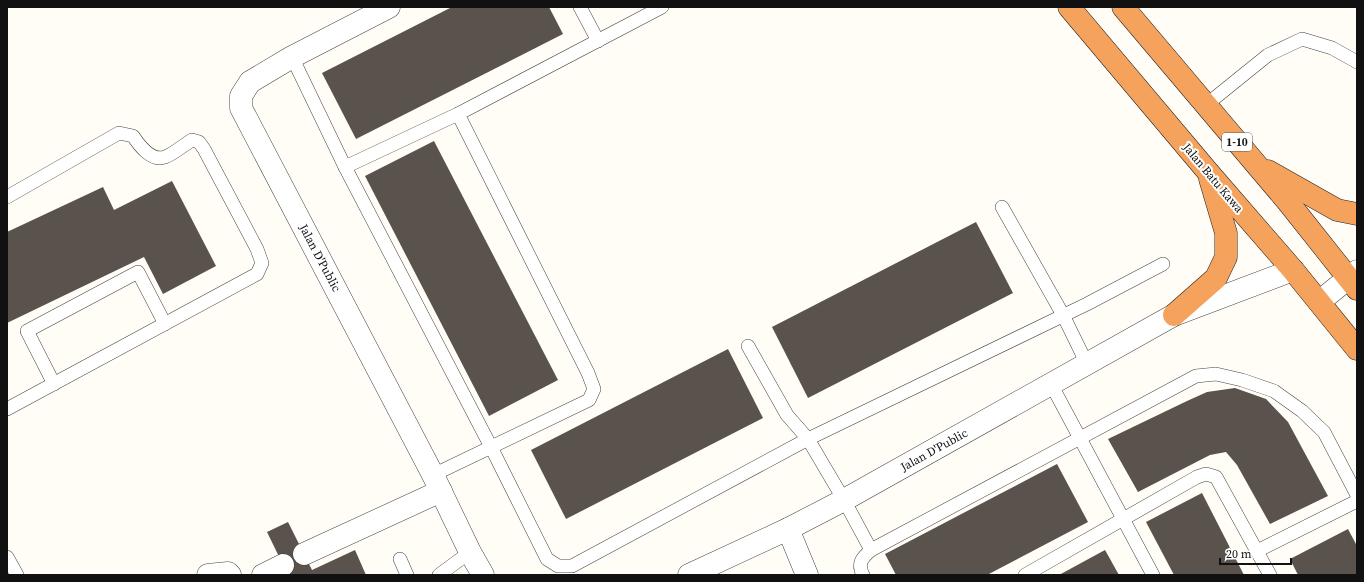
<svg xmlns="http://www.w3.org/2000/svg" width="1364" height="582" font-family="'Source Serif 4',serif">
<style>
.building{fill:#5a524d}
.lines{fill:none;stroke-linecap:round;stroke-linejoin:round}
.lane-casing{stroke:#444;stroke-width:14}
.street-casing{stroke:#444;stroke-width:23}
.highway-casing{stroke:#222;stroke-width:23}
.lane{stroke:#fff;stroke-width:13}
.street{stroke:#fff;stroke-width:22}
.highway{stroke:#f5a25d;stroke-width:22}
.labels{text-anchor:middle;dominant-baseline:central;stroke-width:4;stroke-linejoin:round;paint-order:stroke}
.shield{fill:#fff;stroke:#585858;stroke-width:1}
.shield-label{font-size:11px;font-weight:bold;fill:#111}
.street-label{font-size:12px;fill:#111;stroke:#fff}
</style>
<rect width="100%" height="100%" fill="#fffdf5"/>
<g class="building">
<polygon points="452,7 549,7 563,34 356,139 322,73"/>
<polygon points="434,141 558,380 489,416 365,176"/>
<polygon points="172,181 216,266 163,294 144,257 7,323 7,232 103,187 114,210"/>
<polygon points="976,222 1013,293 808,398 772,327"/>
<polygon points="728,349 763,418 566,519 531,450"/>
<polygon points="1235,388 1266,399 1288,422 1328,496 1270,524 1237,465 1226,452 1210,455 1138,492 1108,439 1187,401 1207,392"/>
<polygon points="1057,464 1088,522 987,575 896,575 885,554"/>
<polygon points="1202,493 1244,575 1174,575 1146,522"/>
<polygon points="288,522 312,570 355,550 366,575 288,575 267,532"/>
<polygon points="1348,529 1357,546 1357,575 1298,575 1290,559"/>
<polygon points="1105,550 1119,575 1059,575"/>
</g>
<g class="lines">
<g class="lane-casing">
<g id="lane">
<polyline points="580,7 598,41"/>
<polyline points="292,57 345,167 491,447 547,559 558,566 572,566 808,439 1087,304 1163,264"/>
<polyline points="1206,105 1268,55 1302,39 1332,48 1357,62"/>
<polyline points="345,167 458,114"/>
<path d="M7 197 119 133 133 136C139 145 151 162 165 157 172 155 185 144 192 140L199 142 204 149 257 249 262 263 257 274 7 409"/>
<polyline points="1002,207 1063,315 1087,364"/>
<polyline points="748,346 787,415 808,439 844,500 871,550"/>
<polyline points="54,384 27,331 138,272 165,324"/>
<polyline points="1051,384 1153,575"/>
<polyline points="433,475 589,400 594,389 588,373 458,114 662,7"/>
<polyline points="1257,551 1357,501"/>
<polyline points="7,557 17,575"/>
<polyline points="400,559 407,575"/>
<polyline points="439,575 470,552"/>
<path d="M863 575C857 563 862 558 871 550L1196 376 1216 374 1242 380 1274 391 1302 411 1324 432 1357 495"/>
<polyline points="1025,575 1197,477 1206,474 1216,477 1270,575"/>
</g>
</g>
<g class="street-casing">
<g id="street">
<polyline points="389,7 292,57 250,82 241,96 241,108 433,475 470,552 483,575"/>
<polyline points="1319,302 1357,271"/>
<polyline points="788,529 807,575"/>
<polyline points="304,554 441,491"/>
<polyline points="208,575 228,573 230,575"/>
<polyline points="263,575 283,565"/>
<polyline points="689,575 788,529 844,500 1174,315 1293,270"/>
</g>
</g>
<g class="highway-casing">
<g id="highway">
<polyline points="1069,7 1208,172 1293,270 1357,349"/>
<polyline points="1123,7 1288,202 1357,289"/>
<polyline points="1268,171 1337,210 1357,214"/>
<polyline points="1174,315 1216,278 1226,257 1226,233 1210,179"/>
</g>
</g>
<use href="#lane" class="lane"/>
<use href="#street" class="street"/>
<use href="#highway" class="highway"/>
</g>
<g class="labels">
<rect class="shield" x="1222" y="133" width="30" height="18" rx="3"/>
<g class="shield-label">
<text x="1237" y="142">1-10</text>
</g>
<g class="street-label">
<text transform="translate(1213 178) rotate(50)">Jalan Batu Kawa</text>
<text transform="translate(320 258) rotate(62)">Jalan D'Public</text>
<text transform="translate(934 450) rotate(-29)">Jalan D'Public</text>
</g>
</g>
<rect width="1364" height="582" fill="none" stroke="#111111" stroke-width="16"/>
<path d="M1220 558v6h71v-6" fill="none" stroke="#111111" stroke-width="2"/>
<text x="1226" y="558" font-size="12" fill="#111111" stroke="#ffffff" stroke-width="3" paint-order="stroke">20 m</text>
</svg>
